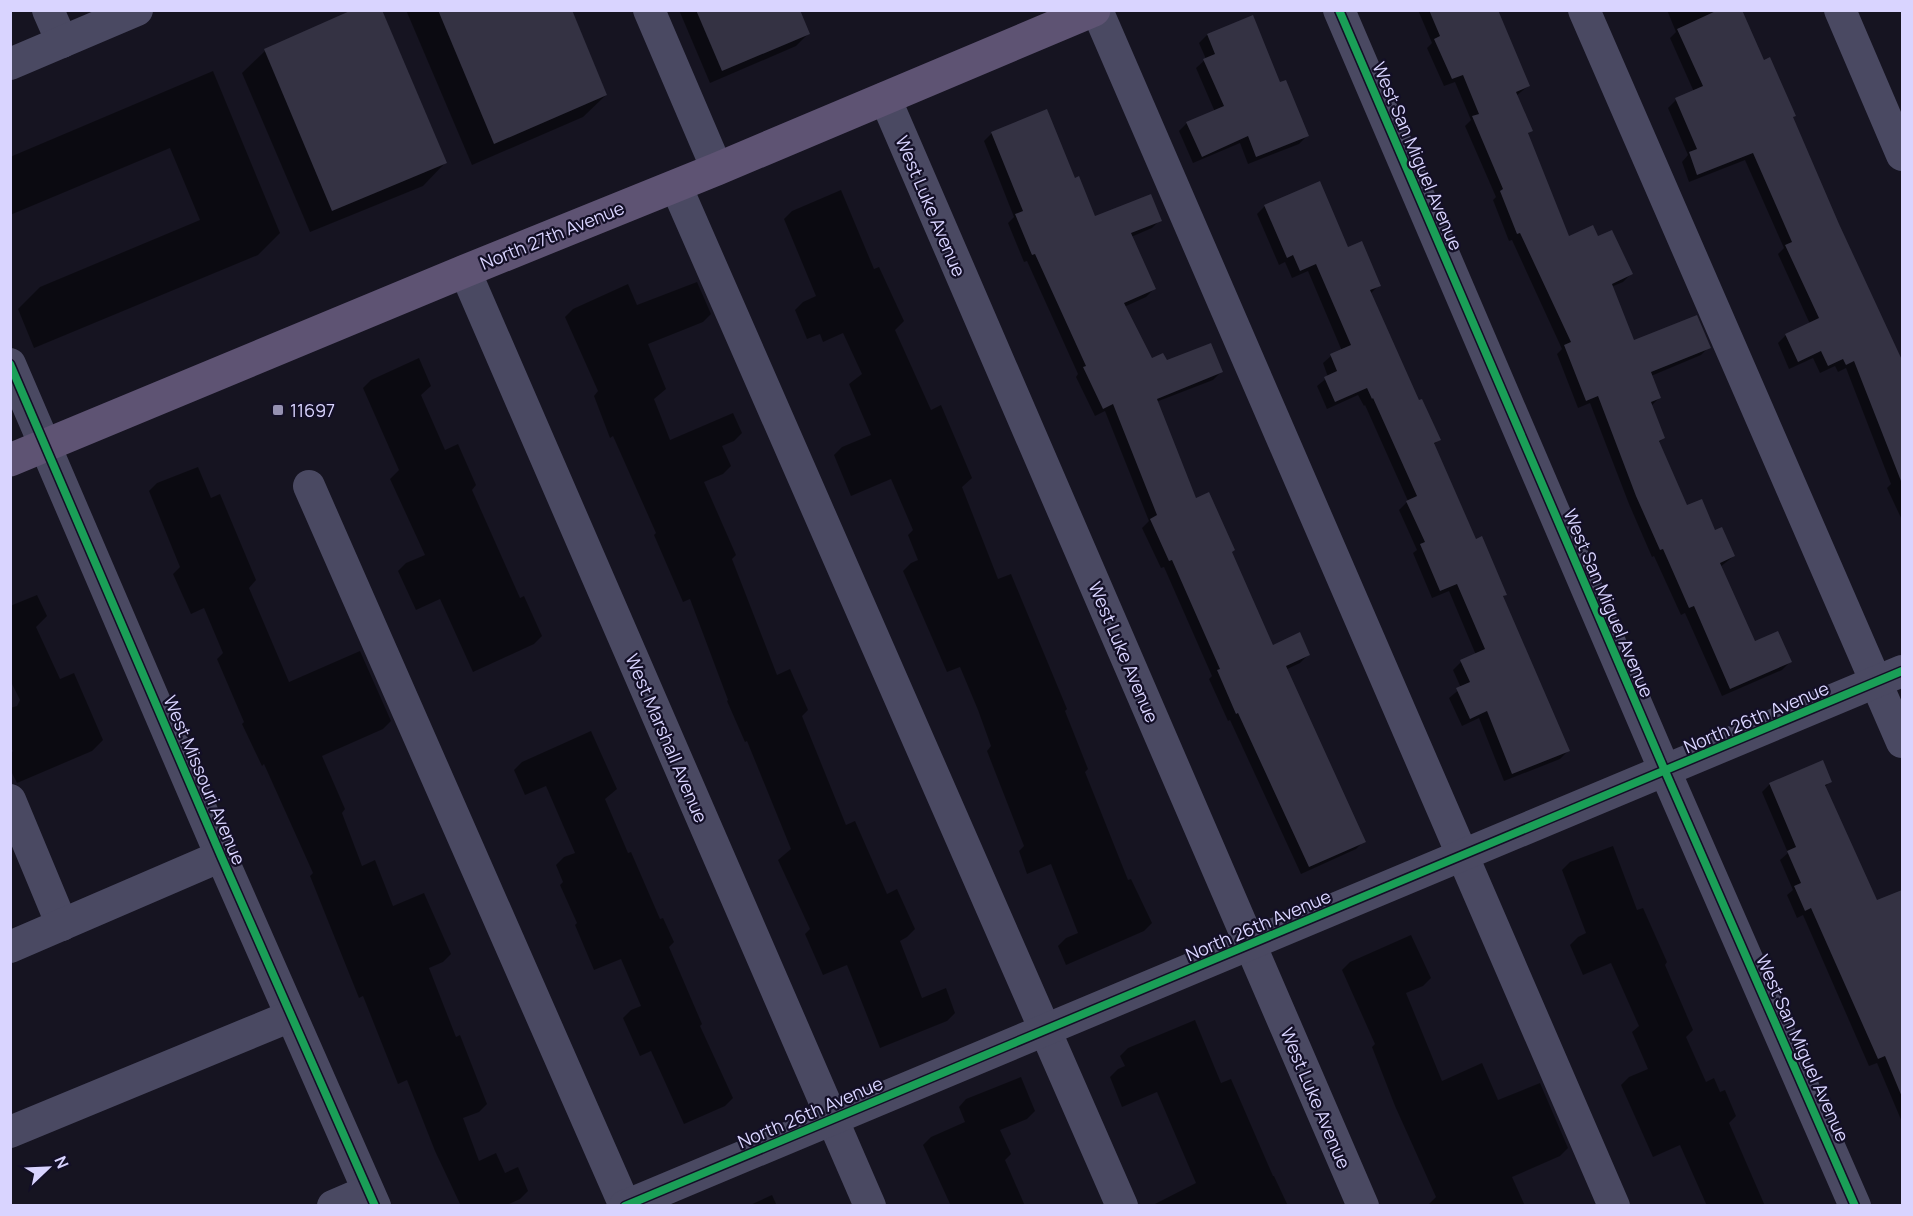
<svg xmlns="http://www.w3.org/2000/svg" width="1913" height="1216" font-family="Manrope,sans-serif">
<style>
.shadow{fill:#0007}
.building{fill:#343243}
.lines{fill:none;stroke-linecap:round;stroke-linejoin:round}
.minor{stroke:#4a4962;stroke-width:32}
.major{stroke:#5e5373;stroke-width:33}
.cycleway-casing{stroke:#130f26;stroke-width:11}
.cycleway{stroke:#1a9f57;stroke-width:8}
.poi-dot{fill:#9591b1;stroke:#130f26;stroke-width:2}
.labels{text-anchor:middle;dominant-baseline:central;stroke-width:4.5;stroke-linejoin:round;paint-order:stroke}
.street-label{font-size:18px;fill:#d9d4ff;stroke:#130f26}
.poi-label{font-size:18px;fill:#d9d4ff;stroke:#130f26;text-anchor:start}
</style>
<rect width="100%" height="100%" fill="#161421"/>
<g class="shadow">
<polygon points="356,10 445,163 423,186 310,232 242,73 265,51"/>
<polygon points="406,10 570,10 606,95 583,117 472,165"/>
<polygon points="679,10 798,10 808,34 796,46 710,83"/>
<polygon points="1418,10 1496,10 1528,86 1516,96 1531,130 1527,135 1568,238 1597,238 1631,274 1623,282 1611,287 1633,342 1709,347 1701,355 1651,376 1660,397 1651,406 1664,438 1658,443 1687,507 1714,532 1734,556 1720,567 1755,643 1790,662 1782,670 1722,696 1685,613 1681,615 1654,556 1652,557 1629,504 1590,403 1578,408 1557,354 1562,349 1512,240 1509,241 1493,200 1496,197 1465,126 1471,120 1455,82 1444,86 1427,48 1432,43"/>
<polygon points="1667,10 1740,10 1791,118 1902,367 1902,520 1887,488 1891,484 1846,368 1838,372 1835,366 1820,373 1813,358 1789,369 1778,343 1786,335 1810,324 1778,254 1784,248 1745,160 1689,182 1682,162 1688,155 1668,108 1676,100 1694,92 1670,38 1676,32"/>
<polygon points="1252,17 1279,84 1307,136 1299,144 1248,164 1240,143 1193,163 1179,131 1187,123 1215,112 1196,68 1206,59 1199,43 1207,35"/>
<polygon points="213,71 280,233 258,255 34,348 18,309 40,287 200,220 170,148 10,215 10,157"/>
<polygon points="992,133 1074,180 1095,218 1160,220 1152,228 1131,237 1154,289 1146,297 1124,307 1152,360 1221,372 1213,380 1156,402 1195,500 1231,553 1272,647 1308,655 1300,663 1285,670 1364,841 1356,849 1301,874 1230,720 1228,721 1209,679 1212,676 1164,567 1161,568 1142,528 1149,521 1105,411 1095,416 1076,377 1078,374 1027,261 1024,262 1008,223 1014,217 984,141"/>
<polygon points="841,190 874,269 879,267 904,321 895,330 931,410 941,405 972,478 962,487 998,579 1011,574 1067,709 1065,711 1088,769 1085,772 1128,880 1131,879 1152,923 1144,931 1066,965 1058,946 1066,938 1078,933 1051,864 1027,874 1019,851 1024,846 987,751 991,746 978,710 960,667 947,672 903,571 911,563 918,560 908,535 913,530 891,479 851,496 834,455 842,447 871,435 849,384 862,374 843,333 823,342 820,334 807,339 795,310 803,302 816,296 784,219 792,211"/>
<polygon points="1265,206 1348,249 1379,285 1370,294 1419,402 1439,440 1433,445 1475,541 1505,594 1502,598 1568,751 1560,759 1504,781 1479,718 1462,726 1449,698 1461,688 1453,670 1461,662 1476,655 1449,591 1432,598 1413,553 1417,550 1399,510 1408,501 1365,405 1364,406 1358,395 1327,409 1317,386 1328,377 1323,363 1331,356 1342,351 1308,271 1292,278 1285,262 1279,265 1257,214"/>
<polygon points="697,282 711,314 703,322 648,344 666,389 654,399 670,440 733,413 742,433 734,441 722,446 731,466 723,474 704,482 736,555 732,559 777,675 790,669 808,710 802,716 846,825 855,821 887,894 897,889 915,929 907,937 900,941 922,998 946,988 955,1013 947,1021 880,1048 847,965 823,975 805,934 810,929 778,860 791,849 747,741 745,742 727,701 728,700 690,599 683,602 654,535 656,533 613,436 610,438 594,396 598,391 565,317 573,309 628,284 637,305"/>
<polygon points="419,358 431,386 421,395 445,450 458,444 476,485 472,490 520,598 524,596 542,636 534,644 473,672 440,599 416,610 398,571 406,563 425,555 390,479 399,470 363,388 371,380"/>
<polygon points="198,467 211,498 220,494 256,580 249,588 289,682 360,651 391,721 383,729 322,756 345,809 342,813 362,866 375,860 393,906 424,893 451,954 443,962 429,968 456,1037 460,1035 487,1104 479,1112 463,1118 479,1161 496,1153 505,1173 518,1167 528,1191 520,1199 505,1206 461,1206 435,1151 407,1080 398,1084 363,996 359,998 310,876 313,873 264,764 262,766 242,724 244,722 217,659 223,653 204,608 191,614 173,574 180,567 149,491 157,483"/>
<polygon points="37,595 47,616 36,627 60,679 74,673 103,740 92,751 17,783 10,769 10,754 13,751 10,746 10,708 17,706 20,700 10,680 10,606"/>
<polygon points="591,731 617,789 605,799 628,853 631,852 660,919 663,918 674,942 669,947 702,1024 700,1026 733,1098 725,1106 684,1124 651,1051 640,1056 623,1018 631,1010 641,1006 621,959 594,970 575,925 577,923 560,885 563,882 556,865 564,857 575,853 546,786 525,795 514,770 522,762"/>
<polygon points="1830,781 1825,787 1876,902 1902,892 1902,925 1878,934 1885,963 1902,1006 1902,1122 1877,1063 1869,1066 1803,915 1797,918 1787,895 1793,890 1780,860 1788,853 1762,792 1770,784"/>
<polygon points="1613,846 1637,910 1643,908 1667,962 1665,965 1693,1030 1686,1037 1706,1082 1714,1078 1720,1092 1725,1090 1736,1116 1729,1123 1765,1206 1707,1206 1680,1145 1653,1157 1621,1085 1629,1077 1648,1069 1632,1032 1639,1026 1611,963 1583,975 1570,945 1578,937 1586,933 1562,870 1570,862"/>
<polygon points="1411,935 1431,978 1423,986 1406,993 1442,1081 1482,1063 1498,1100 1540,1083 1568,1148 1560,1156 1512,1177 1525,1206 1427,1206 1436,1197 1395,1106 1372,1047 1375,1044 1342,970 1350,962"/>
<polygon points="1195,1020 1221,1083 1231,1079 1273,1176 1274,1176 1288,1206 1151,1206 1196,1183 1157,1092 1122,1107 1110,1077 1118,1069 1125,1066 1120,1056 1128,1048"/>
<polygon points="1021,1077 1035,1111 1027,1119 1000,1130 1011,1154 1005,1160 1025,1206 951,1206 923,1145 931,1137 965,1122 959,1107 966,1099"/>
<polygon points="772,1195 777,1206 748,1206"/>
</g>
<g class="building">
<polygon points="352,10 382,10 447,163 332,211 264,49"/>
<polygon points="438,10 572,10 607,95 494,144"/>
<polygon points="696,10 800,10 810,34 722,71"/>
<polygon points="1429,10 1498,10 1530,86 1516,92 1533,131 1528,133 1569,236 1593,225 1598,236 1612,230 1633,274 1612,284 1634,340 1697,315 1711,348 1651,372 1661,398 1651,402 1665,438 1659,441 1687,505 1702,499 1715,530 1722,527 1735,556 1720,563 1755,641 1778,631 1792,662 1730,689 1694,606 1689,608 1663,549 1660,550 1636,496 1598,396 1586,401 1564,345 1571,342 1520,233 1517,234 1500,191 1503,189 1472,116 1479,114 1463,75 1452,79 1434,39 1440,36"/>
<polygon points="1718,10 1742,10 1764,60 1770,57 1796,116 1793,117 1839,224 1902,360 1902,480 1901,481 1854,361 1846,365 1843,359 1828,366 1821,351 1798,362 1785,334 1819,318 1785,245 1792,242 1753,153 1697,175 1689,152 1697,149 1675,98 1703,86 1677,29"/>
<polygon points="1253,15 1280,82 1286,80 1309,136 1256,157 1248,136 1202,157 1186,122 1224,106 1203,59 1215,54 1207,34"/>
<polygon points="1047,109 1075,178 1079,176 1095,216 1151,194 1162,221 1131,233 1156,289 1124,303 1152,358 1163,353 1167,360 1211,343 1223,372 1157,399 1196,498 1209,492 1235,550 1232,552 1273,645 1300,632 1310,655 1286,666 1366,842 1309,867 1238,713 1236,714 1217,670 1220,669 1172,560 1169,561 1150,519 1157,515 1113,404 1103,409 1083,367 1086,366 1035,254 1032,255 1015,214 1023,211 991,132"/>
<polygon points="1320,181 1348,247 1362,241 1381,286 1370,290 1419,400 1422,399 1441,440 1434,443 1476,539 1482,536 1507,595 1503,596 1570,751 1512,774 1487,711 1470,719 1456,688 1470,682 1460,660 1485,649 1457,584 1440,591 1420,544 1425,542 1406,501 1417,496 1373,398 1372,399 1367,388 1335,402 1324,377 1337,371 1330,354 1351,345 1316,264 1300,271 1293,255 1287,258 1264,205"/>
<polygon points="1823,760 1832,782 1825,785 1877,900 1902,890 1902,1097 1885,1056 1878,1059 1811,908 1805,911 1794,886 1801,883 1787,851 1796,847 1769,783"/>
</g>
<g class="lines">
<g class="minor">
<polyline points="48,10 62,42"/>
<polyline points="649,10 717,169"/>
<polyline points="1097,10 1614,1206"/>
<polyline points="1339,10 1665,771 1855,1206"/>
<polyline points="1584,10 1902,742"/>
<polyline points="1840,10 1902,155"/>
<polyline points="10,64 137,10"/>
<polyline points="885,98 1363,1206"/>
<polyline points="676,186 1122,1206"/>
<polyline points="465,271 870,1206"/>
<polyline points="10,364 221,856 375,1206"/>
<polyline points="309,486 625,1206"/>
<polyline points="10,800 62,925"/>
<polyline points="10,947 221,856"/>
<polyline points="10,1132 291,1016"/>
<polyline points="333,1206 368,1191"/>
<polyline points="625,1206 1902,671"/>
</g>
<polyline class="major" points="10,460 465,271 717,169 1094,10"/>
<g class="cycleway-casing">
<g id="cycleway">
<polyline points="1339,10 1665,771 1855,1206"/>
<polyline points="10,364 221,856 375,1206"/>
<polyline points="625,1206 1902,671"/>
</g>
</g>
<use href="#cycleway" class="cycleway"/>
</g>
<rect class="poi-dot" x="272" y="404" width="12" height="12" rx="3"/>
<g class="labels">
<g class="street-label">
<text transform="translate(1418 156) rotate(67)">West San Miguel Avenue</text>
<text transform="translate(931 206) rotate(67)">West Luke Avenue</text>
<text transform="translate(552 235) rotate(-22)">North 27th Avenue</text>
<text transform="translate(1609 603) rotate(67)">West San Miguel Avenue</text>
<text transform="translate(1124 652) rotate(67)">West Luke Avenue</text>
<text transform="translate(1756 717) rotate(-23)">North 26th Avenue</text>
<text transform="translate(667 738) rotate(67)">West Marshall Avenue</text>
<text transform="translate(205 780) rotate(67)">West Missouri Avenue</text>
<text transform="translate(1258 925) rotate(-23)">North 26th Avenue</text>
<text transform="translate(1803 1048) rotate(66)">West San Miguel Avenue</text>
<text transform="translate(1316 1098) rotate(67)">West Luke Avenue</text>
<text transform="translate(810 1112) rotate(-23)">North 26th Avenue</text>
</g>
<g class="poi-label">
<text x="290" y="410">11697</text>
</g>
</g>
<rect width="1913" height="1216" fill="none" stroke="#d9d4ff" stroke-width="24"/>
<g transform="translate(48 1168) rotate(67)" stroke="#130f26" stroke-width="4.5" paint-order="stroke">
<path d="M0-4.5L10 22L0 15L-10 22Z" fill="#d9d4ff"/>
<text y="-9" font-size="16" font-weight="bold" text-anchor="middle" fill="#d9d4ff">N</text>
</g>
</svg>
